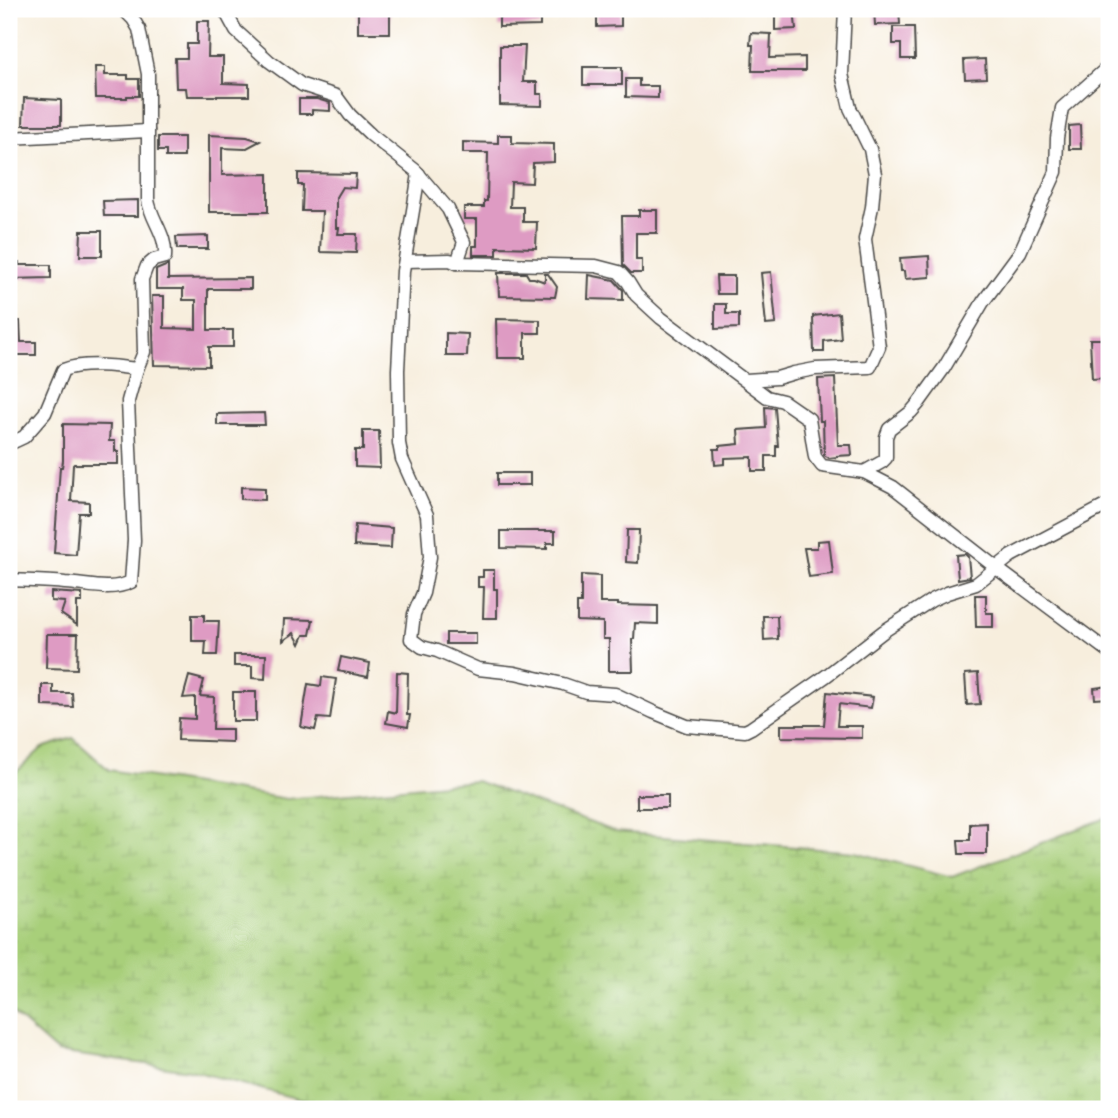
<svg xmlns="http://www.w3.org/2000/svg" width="1118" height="1118" font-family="Caveat,sans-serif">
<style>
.wetland{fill:url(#wetland-marsh);stroke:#6a7d52;stroke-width:2}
.building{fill:#de9bc3}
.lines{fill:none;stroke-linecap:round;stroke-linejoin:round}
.minor-casing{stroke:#4a4846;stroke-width:15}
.minor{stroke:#fff;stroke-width:12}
</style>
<defs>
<pattern id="wetland-marsh" width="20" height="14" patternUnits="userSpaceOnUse" patternTransform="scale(1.75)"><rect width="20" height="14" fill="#a8cf7a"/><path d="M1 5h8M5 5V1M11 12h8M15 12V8" fill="none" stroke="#91b26a"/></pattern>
</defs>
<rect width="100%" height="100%" fill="#fff"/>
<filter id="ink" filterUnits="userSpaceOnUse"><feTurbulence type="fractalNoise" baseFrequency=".0143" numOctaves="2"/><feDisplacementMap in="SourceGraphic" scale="14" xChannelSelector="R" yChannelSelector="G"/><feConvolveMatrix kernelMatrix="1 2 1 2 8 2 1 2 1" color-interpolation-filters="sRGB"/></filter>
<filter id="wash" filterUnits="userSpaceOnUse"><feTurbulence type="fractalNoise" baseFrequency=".00686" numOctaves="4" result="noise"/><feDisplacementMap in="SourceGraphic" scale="28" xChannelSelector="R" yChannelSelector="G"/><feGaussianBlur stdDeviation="1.57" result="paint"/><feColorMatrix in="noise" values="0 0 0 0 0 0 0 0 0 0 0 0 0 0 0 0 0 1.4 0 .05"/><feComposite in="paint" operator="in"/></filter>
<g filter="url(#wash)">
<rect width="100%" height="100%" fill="#f7eedd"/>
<polygon class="wetland" points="73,738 109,770 287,799 476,781 616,832 855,852 952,877 1109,817 1109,1109 332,1108 190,1070 57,1052 9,1010 9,779 42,748"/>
<g id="blocks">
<g class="building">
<rect x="358" y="9" width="32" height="24"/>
<polygon points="597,9 621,9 621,26 597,27"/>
<polygon points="775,9 794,9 796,29 775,30"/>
<polygon points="874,9 899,9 900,24 875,25"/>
<polygon points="540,16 540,26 499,27 499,17"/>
<polygon points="197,21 209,21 208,57 223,57 223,83 249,84 249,96 187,96 186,88 176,88 175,58 187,58 187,44 197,44"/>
<polygon points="893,27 914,27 915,59 901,59 901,44 893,44"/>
<polygon points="751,33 771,34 770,58 805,57 805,71 752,71 753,45 750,45"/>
<polygon points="500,46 525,46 523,82 537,82 537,94 542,94 542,106 500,105"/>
<polygon points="985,59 986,78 965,79 964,60"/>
<polygon points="95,67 105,67 105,75 128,75 128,79 139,79 139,96 127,96 127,98 96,98"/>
<rect x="583" y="67" width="39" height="18"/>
<polygon points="626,79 639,79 639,86 658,86 658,98 626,97"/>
<polygon points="24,98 61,100 61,125 23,125"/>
<polygon points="299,99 317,99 330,103 330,111 312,110 312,114 299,114"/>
<polygon points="1080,125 1081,149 1069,149 1069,126"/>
<polygon points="209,135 247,137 260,141 245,149 222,148 222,175 268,174 268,212 209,212"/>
<polygon points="498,135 512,135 512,143 554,144 554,162 533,163 532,183 511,182 510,207 523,207 523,222 537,222 536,248 497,247 497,255 473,255 473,246 477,246 477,219 464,219 464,207 484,207 484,201 487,201 488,153 463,153 463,142 498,143"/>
<polygon points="158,137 184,137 184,157 166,157 166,151 158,151"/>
<polygon points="298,173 356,174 355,188 342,187 336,197 336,228 339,228 338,234 357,234 356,253 320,252 322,211 302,211 303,185 298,185"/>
<polygon points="138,200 138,216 104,216 103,201"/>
<polygon points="639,210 657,210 657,233 636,233 636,260 642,260 642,273 631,273 623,265 622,216 639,216"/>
<polygon points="81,231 102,231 102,256 80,256"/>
<polygon points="208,236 208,249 177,249 176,237"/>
<polygon points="929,256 930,277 905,279 904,271 901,271 900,258"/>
<polygon points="9,262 19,262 19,265 51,265 51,278 9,279"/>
<polygon points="168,265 168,279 251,278 251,289 208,289 208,330 233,330 233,347 209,347 209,366 154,365 152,296 164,296 164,328 196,329 196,300 183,300 183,289 156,289 156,270"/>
<polygon points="771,272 776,324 766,325 761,273"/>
<polygon points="498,273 526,273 529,278 534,278 545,282 545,274 548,274 557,287 555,297 499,296"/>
<polygon points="589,275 614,280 623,290 623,300 588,299"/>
<polygon points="716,276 734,276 734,294 717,294"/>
<polygon points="715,304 726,304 726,314 739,314 739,328 715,329"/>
<polygon points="839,313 841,339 824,341 824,352 814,352 813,316"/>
<polygon points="496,319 540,320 540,333 525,333 525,358 497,358"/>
<polygon points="9,321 20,321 21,342 36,342 36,355 9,355"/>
<polygon points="446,333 468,334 467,356 446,356"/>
<polygon points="1090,339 1103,339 1105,378 1092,379"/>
<polygon points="835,378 838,445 851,445 852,455 837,456 837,457 829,458 824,455 823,421 820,421 818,379"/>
<polygon points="765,407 775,408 778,446 776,446 776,456 766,456 766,471 752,471 752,457 725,458 725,464 715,465 714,449 720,449 720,446 739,444 738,430 766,428"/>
<polygon points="264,413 265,425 217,425 217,414"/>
<polygon points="63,424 110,425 109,441 115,441 115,451 118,451 118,464 74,464 73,465 71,501 89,502 89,513 79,513 76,555 54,553 60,467 62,467 63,461"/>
<polygon points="363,431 379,431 380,468 355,467 355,450 363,450"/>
<rect x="497" y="473" width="33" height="12"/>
<polygon points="241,487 265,488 265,500 241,499"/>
<polygon points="355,525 392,528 391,548 354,546"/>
<polygon points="627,530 639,530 638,563 626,562"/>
<polygon points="501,531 555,531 555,543 547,543 547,549 501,548"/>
<polygon points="829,540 833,574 809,577 804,548 817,548 817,541"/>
<polygon points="965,554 968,557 970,577 958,579 956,555"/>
<polygon points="483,570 494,570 494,589 497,589 497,618 483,618 484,587 478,587 478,577 483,577"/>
<polygon points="581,575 600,576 600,603 618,603 618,605 658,606 658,624 635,623 634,639 632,639 633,671 609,671 609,639 603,639 603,622 577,621 577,603 581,603"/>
<polygon points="51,592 82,594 82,602 77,602 77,625 61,614 65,602 51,601"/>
<polygon points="975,595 986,595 986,613 993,613 993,627 976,627"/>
<polygon points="192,615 204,615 204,621 219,621 217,655 205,655 206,641 192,641"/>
<polygon points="763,616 777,616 778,639 764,640"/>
<polygon points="284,619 313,620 310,635 304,635 300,644 294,633 283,641"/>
<rect x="446" y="633" width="30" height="11"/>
<polygon points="47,634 78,634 77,669 46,668"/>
<polygon points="234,655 266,655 265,679 252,678 252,666 234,666"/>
<polygon points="341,657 370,663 368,677 338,671"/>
<polygon points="397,672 408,673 407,715 410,715 408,727 386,723 388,711 396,713"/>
<polygon points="978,673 980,704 967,705 965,674"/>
<polygon points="189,676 204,680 200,696 214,697 213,729 232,729 232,742 178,740 179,718 195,719 195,697 183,698"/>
<polygon points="322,677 336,679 330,719 318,718 315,730 301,727 308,684 321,686"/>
<polygon points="42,685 53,685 53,693 72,693 73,707 42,706"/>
<polygon points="1109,686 1109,698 1095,699 1094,688"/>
<rect x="233" y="692" width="23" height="29"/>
<polygon points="827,692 873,697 871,708 839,704 837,726 862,726 862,738 781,737 781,725 824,725"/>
<rect x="637" y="795" width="31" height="13"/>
<polygon points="987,823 987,854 959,854 958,840 970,840 970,824"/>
</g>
</g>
</g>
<g filter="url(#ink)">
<use href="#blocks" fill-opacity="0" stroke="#4a4846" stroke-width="2"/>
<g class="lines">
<g class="minor-casing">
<g id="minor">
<polyline points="224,9 236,31 269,61 302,85 336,96 350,115 371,135 415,170 448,209 464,242 457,263 596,266 619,272 628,282 636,295 661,318 767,397 783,401 809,419 815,457 822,466 864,472 893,487 1003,573 1109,652"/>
<polyline points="9,138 148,131"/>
<polyline points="419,174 403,271 398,370 399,443 402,459 427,515 430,557 423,593 414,614 411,639 422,647 437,651 478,669 515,673 563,684 586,692 615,694 653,712 687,726 745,731 751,728 826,676 884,631 932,600 947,593 976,584 1011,556 1109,504"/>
<polyline points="405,261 450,260 457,263"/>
<polyline points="746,380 777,378 794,373 815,369 870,367 879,347 865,239 872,207 875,174 870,149 850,108 842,74 845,9"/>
<path d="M9 444 24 437 45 413 63 370C84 362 115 366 137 369L144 352 142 279 147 266 154 260 165 257C167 235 151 220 148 200V74L139 29 133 19 123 9"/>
<polyline points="864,472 882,462 886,458 886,437 889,429 911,412 918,404 944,368 983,302 1020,252 1056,172 1057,138 1062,108 1109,66"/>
<path d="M9 580C27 581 46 581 65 583 87 584 110 592 131 582L134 540 128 401 137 369"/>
</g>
</g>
<use href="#minor" class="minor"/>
</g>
</g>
<rect width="1118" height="1118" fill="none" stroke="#fff" stroke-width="35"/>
</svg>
